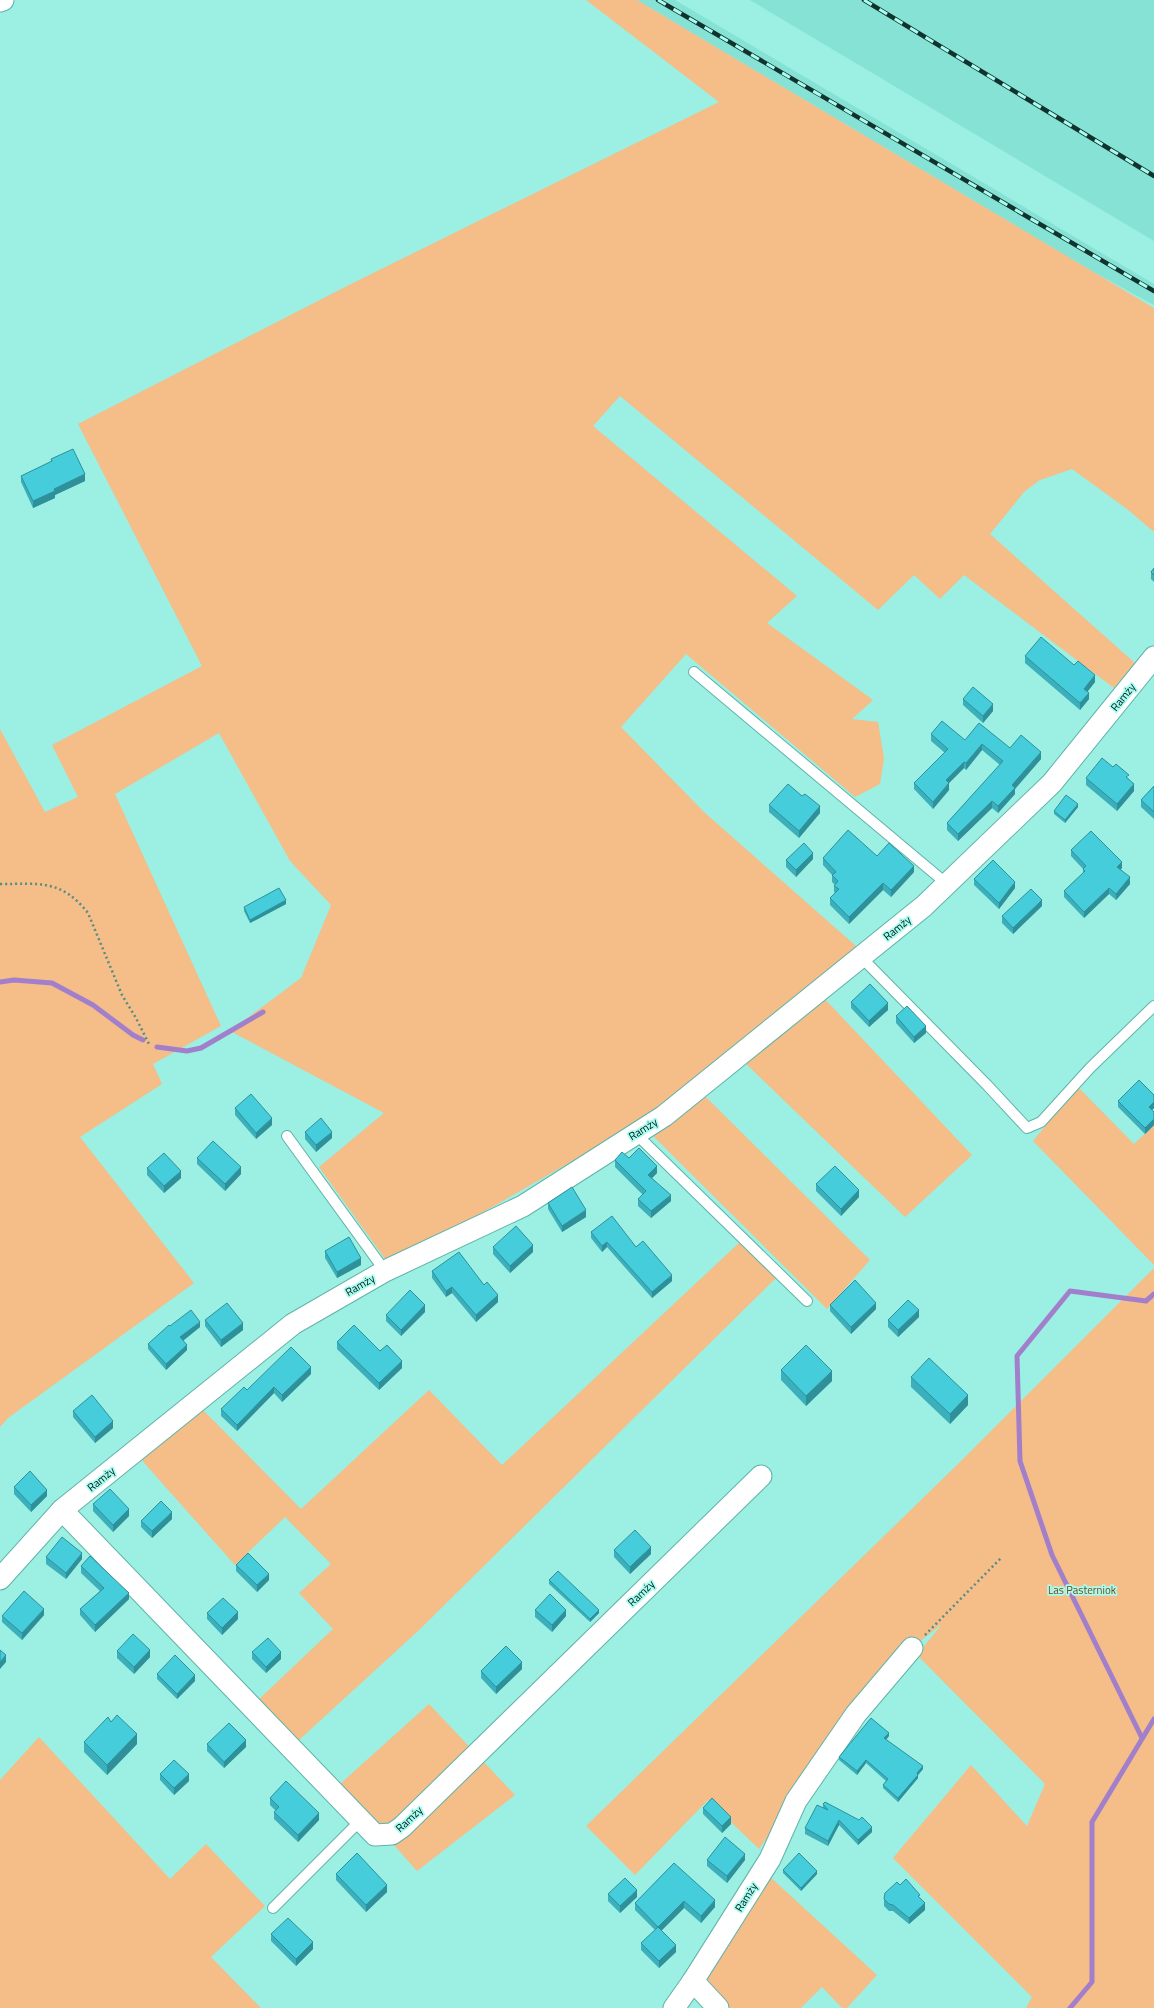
<svg xmlns="http://www.w3.org/2000/svg" width="1154" height="2008" font-family="'Titillium Web',sans-serif">
<style>
.built{fill:#85e2d5}
.green{fill:#f5bd88}
.lines{fill:none;stroke-linecap:round;stroke-linejoin:round}
.stream{stroke:#a27fcb;stroke-width:5}
.lane-casing{stroke:#60b3a8;stroke-width:12}
.street-casing{stroke:#60b3a8;stroke-width:23}
.path{stroke:#548d85;stroke-width:2.5;stroke-dasharray:2 3;stroke-linecap:butt}
.lane{stroke:#fff;stroke-width:10}
.street{stroke:#fff;stroke-width:21}
.rail-casing{stroke:#12322e;stroke-width:4.5}
.rail{stroke:#a8fcf0;stroke-width:3;stroke-dasharray:9;stroke-linecap:butt}
.wall{fill:#3bb0bc}
.shaded-wall{fill:#309099}
.building{fill:#45cddb;stroke:#309099}
.labels{text-anchor:middle;dominant-baseline:central;stroke-width:3.5;stroke-linejoin:round;paint-order:stroke}
.street-label{font-size:11px;fill:#011b18;stroke:#a8fcf0}
.park-label{font-size:11px;fill:#754816;stroke:#a8fcf0}
</style>
<rect width="100%" height="100%" fill="#9befe3"/>
<g class="built">
<polygon points="637,0 675,0 1154,284 1154,305 1090,270"/>
<polygon points="750,0 1154,0 1154,241"/>
</g>
<g class="green">
<polygon points="586,0 637,0 1154,308 1154,532 1127,509 1072,469 1040,480 1025,491 990,534 1135,663 1114,688 964,575 940,599 914,575 878,610 620,396 593,426 797,596 767,623 873,700 852,719 878,722 884,758 880,784 855,797 686,654 621,727 704,812 856,946 741,1046 661,1110 496,1205 388,1263 319,1167 384,1113 230,1031 301,978 331,905 290,861 219,733 115,794 221,1026 153,1064 162,1084 80,1137 194,1283 8,1418 0,1427 0,729 45,812 78,797 52,745 202,666 78,424 349,285 719,102"/>
<polygon points="822,996 972,1155 905,1217 743,1061"/>
<polygon points="1077,1086 1134,1144 1154,1125 1154,1265 1033,1141"/>
<polygon points="704,1095 870,1260 827,1309 649,1132"/>
<polygon points="742,1240 776,1278 418,1631 299,1740 256,1702 333,1629 299,1593 331,1564 285,1517 235,1565 138,1456 200,1407 301,1509 429,1390 502,1465"/>
<polygon points="1154,1268 1154,2008 1026,2008 1032,1997 893,1858 971,1765 1027,1826 1045,1784 917,1655 942,1624 886,1668 759,1849 708,1800 635,1875 586,1826 960,1462"/>
<polygon points="429,1704 515,1795 417,1871 340,1784"/>
<polygon points="39,1737 170,1879 206,1844 265,1906 211,1957 261,2008 0,2008 0,1780"/>
<polygon points="768,1875 877,1975 847,2008 842,2008 822,1987 801,2008 730,2008 705,1979"/>
</g>
<g class="lines">
<g class="stream">
<polyline points="0,982 14,980 52,983 93,1005 133,1035 143,1040"/>
<polyline points="157,1047 187,1051 201,1048 263,1012"/>
<polyline points="1142,1738 1052,1555 1020,1461 1017,1356 1070,1291 1146,1301 1154,1294"/>
<polyline points="1070,2008 1092,1982 1092,1822 1154,1719"/>
</g>
<g class="lane-casing">
<g id="lane">
<polyline points="694,672 947,884"/>
<polyline points="861,957 987,1085 1027,1128 1041,1122 1090,1068 1154,1006"/>
<polyline points="636,1134 807,1301"/>
<polyline points="287,1136 385,1271"/>
<polyline points="273,1908 361,1820"/>
</g>
</g>
<g class="street-casing">
<g id="street">
<polyline points="0,1 3,0"/>
<polyline points="62,1510 375,1835 392,1834 402,1827 761,1476"/>
<polyline points="0,1579 62,1510 293,1324 385,1271 523,1206 664,1116 924,906 1052,783 1154,657"/>
<polyline points="693,1981 718,2008"/>
<polyline points="674,2008 693,1981 770,1859 796,1801 856,1714 912,1648"/>
</g>
</g>
<g class="path">
<path d="M0 884C40 884 61 879 88 913L122 995 136 1018 150 1046"/>
<polyline points="925,1635 1002,1557"/>
</g>
<use href="#lane" class="lane"/>
<use href="#street" class="street"/>
<g class="rail-casing">
<g id="rail">
<polyline points="658,0 1154,291"/>
<polyline points="864,0 1154,176"/>
</g>
</g>
<use href="#rail" class="rail"/>
</g>
<g class="wall">
<polygon points="51,459 85,481 55,495 55,498 33,508 21,482 21,476 51,462"/>
<polygon points="1154,568 1154,582 1151,579 1151,572"/>
<polygon points="1025,656 1095,682 1087,692 1089,699 1080,710 1025,663"/>
<polygon points="963,699 993,711 983,723 963,705"/>
<polygon points="931,734 1010,748 1041,759 1015,789 1015,794 998,813 992,808 958,841 947,830 947,823 1000,765 982,750 966,770 964,768 949,783 949,790 933,809 914,789 914,783 945,753 931,741"/>
<polygon points="1113,767 1129,779 1134,791 1117,811 1086,785 1086,778"/>
<polygon points="1154,786 1154,819 1141,807 1141,800"/>
<polygon points="802,796 820,813 799,838 769,812 769,805"/>
<polygon points="1078,807 1065,823 1054,814 1054,811"/>
<polygon points="1071,850 1122,868 1120,870 1130,884 1116,900 1109,894 1084,918 1064,897 1064,891 1083,873 1083,869 1071,856"/>
<polygon points="877,856 914,872 891,897 883,890 849,924 830,905 830,898 835,893 834,892 834,886 835,885 832,882 832,875 823,865 823,858"/>
<polygon points="813,859 796,877 786,867 786,860"/>
<polygon points="974,879 1015,888 999,909 974,885"/>
<polygon points="286,904 250,923 244,911 244,907"/>
<polygon points="1042,906 1013,934 1002,923 1002,916"/>
<polygon points="851,1002 888,1010 869,1027 851,1008"/>
<polygon points="896,1016 926,1033 914,1043 896,1023"/>
<polygon points="1154,1095 1154,1108 1152,1110 1154,1112 1154,1125 1145,1134 1118,1107 1118,1101"/>
<polygon points="235,1108 272,1125 256,1139 235,1115"/>
<polygon points="305,1132 332,1138 316,1152 305,1139"/>
<polygon points="197,1158 241,1174 225,1191 197,1164"/>
<polygon points="615,1160 657,1173 652,1178 671,1201 651,1218 638,1206 638,1199 643,1195 615,1167"/>
<polygon points="147,1168 181,1178 164,1193 147,1175"/>
<polygon points="816,1184 859,1197 841,1216 816,1191"/>
<polygon points="548,1203 586,1217 562,1232 548,1209"/>
<polygon points="591,1232 636,1247 672,1281 652,1298 607,1247 602,1252 591,1238"/>
<polygon points="493,1247 533,1252 510,1273 493,1254"/>
<polygon points="325,1251 361,1265 337,1278 325,1258"/>
<polygon points="432,1271 484,1285 498,1302 476,1322 452,1293 446,1297 432,1278"/>
<polygon points="830,1305 876,1309 851,1334 830,1311"/>
<polygon points="425,1312 401,1336 386,1321 386,1315"/>
<polygon points="919,1317 898,1337 888,1327 888,1320"/>
<polygon points="205,1320 243,1330 221,1347 205,1326"/>
<polygon points="170,1326 200,1327 183,1341 187,1350 166,1370 148,1349 148,1344"/>
<polygon points="337,1342 402,1368 379,1390 337,1349"/>
<polygon points="781,1370 832,1381 806,1406 781,1380"/>
<polygon points="311,1374 282,1402 274,1393 237,1431 221,1416 221,1409 247,1390"/>
<polygon points="911,1377 968,1405 950,1424 911,1387"/>
<polygon points="73,1411 113,1428 95,1443 73,1417"/>
<polygon points="14,1487 47,1496 31,1512 14,1494"/>
<polygon points="93,1504 129,1516 113,1532 93,1511"/>
<polygon points="172,1519 152,1538 141,1527 141,1521"/>
<polygon points="614,1550 651,1554 630,1574 614,1557"/>
<polygon points="46,1557 82,1559 66,1579 46,1564"/>
<polygon points="236,1565 269,1580 257,1592 236,1571"/>
<polygon points="81,1566 129,1599 95,1632 80,1615 80,1609 100,1591 81,1573"/>
<polygon points="549,1580 599,1613 590,1622 549,1584"/>
<polygon points="535,1610 566,1616 552,1632 535,1617"/>
<polygon points="207,1613 238,1619 222,1635 207,1619"/>
<polygon points="44,1615 22,1640 2,1622 2,1616"/>
<polygon points="117,1651 150,1657 134,1674 117,1658"/>
<polygon points="252,1652 281,1659 266,1673 252,1659"/>
<polygon points="522,1669 496,1694 481,1678 481,1671"/>
<polygon points="157,1674 195,1681 177,1699 157,1679"/>
<polygon points="111,1722 137,1744 107,1775 84,1752 84,1742"/>
<polygon points="889,1736 886,1740 923,1769 918,1775 918,1778 898,1802 883,1788 883,1785 886,1781 866,1763 857,1775 839,1760 839,1757"/>
<polygon points="207,1744 246,1747 224,1768 207,1751"/>
<polygon points="160,1774 189,1781 174,1795 160,1780"/>
<polygon points="270,1798 319,1820 298,1842 274,1819 274,1812 276,1811 270,1805"/>
<polygon points="823,1804 872,1832 858,1845 839,1825 828,1846 805,1834 805,1828 823,1808"/>
<polygon points="703,1808 731,1824 722,1833 703,1814"/>
<polygon points="707,1860 745,1860 727,1883 707,1866"/>
<polygon points="674,1863 715,1907 701,1923 684,1908 661,1931 676,1952 659,1968 641,1950 641,1943 655,1930 635,1910 635,1903"/>
<polygon points="783,1870 817,1874 801,1891 783,1873"/>
<polygon points="336,1874 387,1892 366,1912 336,1880"/>
<polygon points="900,1885 920,1898 925,1910 909,1924 893,1911 889,1911 884,1906 884,1899"/>
<polygon points="608,1894 637,1897 620,1913 608,1901"/>
<polygon points="271,1934 313,1949 296,1966 271,1941"/>
</g>
<g class="shaded-wall">
<polygon points="85,474 85,481 55,495 55,498 33,508 33,501 54,489"/>
<polygon points="1095,675 1095,682 1084,696 1084,689"/>
<polygon points="1089,693 1089,699 1080,710 1080,703"/>
<polygon points="993,704 993,711 983,723 983,716"/>
<polygon points="982,744 982,750 966,770 966,763"/>
<polygon points="1041,752 1041,759 1015,789 1015,794 998,813 998,806 1012,785"/>
<polygon points="964,762 964,768 946,786 946,780"/>
<polygon points="949,783 949,790 933,809 933,802"/>
<polygon points="1134,784 1134,791 1117,811 1117,804"/>
<polygon points="992,801 992,808 958,841 958,834"/>
<polygon points="1078,804 1078,807 1065,823 1065,820"/>
<polygon points="820,806 820,813 799,838 799,831"/>
<polygon points="813,853 813,859 796,877 796,870"/>
<polygon points="1122,862 1122,868 1117,873 1117,867"/>
<polygon points="914,866 914,872 891,897 891,890"/>
<polygon points="1130,877 1130,884 1116,900 1116,894"/>
<polygon points="1015,882 1015,888 999,909 999,903"/>
<polygon points="883,883 883,890 849,924 849,917"/>
<polygon points="1109,888 1109,894 1084,918 1084,912"/>
<polygon points="286,900 286,904 250,923 250,920"/>
<polygon points="1042,900 1042,906 1013,934 1013,928"/>
<polygon points="888,1003 888,1010 869,1027 869,1021"/>
<polygon points="926,1026 926,1033 914,1043 914,1037"/>
<polygon points="1154,1102 1154,1108 1149,1113 1149,1107"/>
<polygon points="272,1118 272,1125 256,1139 256,1133"/>
<polygon points="1154,1119 1154,1125 1145,1134 1145,1128"/>
<polygon points="332,1132 332,1138 316,1152 316,1145"/>
<polygon points="657,1166 657,1173 648,1182 648,1175"/>
<polygon points="241,1167 241,1174 225,1191 225,1184"/>
<polygon points="181,1171 181,1178 164,1193 164,1186"/>
<polygon points="859,1190 859,1197 841,1216 841,1209"/>
<polygon points="671,1195 671,1201 651,1218 651,1211"/>
<polygon points="586,1210 586,1217 562,1232 562,1226"/>
<polygon points="607,1242 607,1247 602,1252 602,1246"/>
<polygon points="533,1245 533,1252 510,1273 510,1266"/>
<polygon points="361,1258 361,1265 337,1278 337,1272"/>
<polygon points="672,1275 672,1281 652,1298 652,1292"/>
<polygon points="452,1287 452,1293 446,1297 446,1291"/>
<polygon points="498,1295 498,1302 476,1322 476,1315"/>
<polygon points="876,1303 876,1309 851,1334 851,1327"/>
<polygon points="425,1305 425,1312 401,1336 401,1330"/>
<polygon points="919,1310 919,1317 898,1337 898,1330"/>
<polygon points="200,1322 200,1327 180,1343 180,1337"/>
<polygon points="243,1323 243,1330 221,1347 221,1340"/>
<polygon points="187,1345 187,1350 166,1370 166,1364"/>
<polygon points="402,1361 402,1368 379,1390 379,1383"/>
<polygon points="311,1367 311,1374 282,1402 282,1395"/>
<polygon points="832,1371 832,1381 806,1406 806,1396"/>
<polygon points="274,1387 274,1393 237,1431 237,1425"/>
<polygon points="968,1395 968,1405 950,1424 950,1414"/>
<polygon points="113,1421 113,1428 95,1443 95,1437"/>
<polygon points="47,1490 47,1496 31,1512 31,1505"/>
<polygon points="129,1509 129,1516 113,1532 113,1525"/>
<polygon points="172,1512 172,1519 152,1538 152,1531"/>
<polygon points="651,1547 651,1554 630,1574 630,1567"/>
<polygon points="82,1553 82,1559 66,1579 66,1573"/>
<polygon points="269,1574 269,1580 257,1592 257,1585"/>
<polygon points="129,1593 129,1599 95,1632 95,1625"/>
<polygon points="44,1609 44,1615 22,1640 22,1633"/>
<polygon points="566,1610 566,1616 552,1632 552,1625"/>
<polygon points="599,1610 599,1613 590,1622 590,1619"/>
<polygon points="238,1612 238,1619 222,1635 222,1628"/>
<polygon points="150,1650 150,1657 134,1674 134,1667"/>
<polygon points="281,1652 281,1659 266,1673 266,1667"/>
<polygon points="6,1655 6,1662 0,1669 0,1662"/>
<polygon points="522,1662 522,1669 496,1694 496,1687"/>
<polygon points="195,1675 195,1681 177,1699 177,1694"/>
<polygon points="889,1733 889,1736 884,1742 884,1738"/>
<polygon points="137,1734 137,1744 107,1775 107,1765"/>
<polygon points="246,1740 246,1747 224,1768 224,1762"/>
<polygon points="866,1760 866,1763 857,1775 857,1771"/>
<polygon points="923,1766 923,1769 918,1775 918,1778 898,1802 898,1798"/>
<polygon points="189,1774 189,1781 174,1795 174,1788"/>
<polygon points="319,1813 319,1820 298,1842 298,1835"/>
<polygon points="731,1817 731,1824 722,1833 722,1826"/>
<polygon points="839,1820 839,1825 828,1846 828,1841"/>
<polygon points="872,1827 872,1832 858,1845 858,1840"/>
<polygon points="745,1854 745,1860 727,1883 727,1876"/>
<polygon points="817,1871 817,1874 801,1891 801,1888"/>
<polygon points="387,1885 387,1892 366,1912 366,1905"/>
<polygon points="637,1890 637,1897 620,1913 620,1906"/>
<polygon points="715,1900 715,1907 701,1923 701,1916"/>
<polygon points="684,1901 684,1908 658,1934 658,1927"/>
<polygon points="925,1903 925,1910 909,1924 909,1918"/>
<polygon points="313,1942 313,1949 296,1966 296,1959"/>
<polygon points="676,1945 676,1952 659,1968 659,1961"/>
</g>
<g class="building">
<polygon points="73,449 85,474 54,489 55,491 33,501 21,476 52,461 51,459"/>
<polygon points="1154,568 1154,575 1151,572"/>
<polygon points="1041,637 1074,665 1078,661 1095,675 1084,689 1089,693 1080,703 1025,656"/>
<polygon points="973,687 993,704 983,716 963,699"/>
<polygon points="942,721 965,740 979,723 1010,748 1021,735 1041,752 1012,785 1015,788 998,806 992,801 958,834 947,823 1003,761 982,744 966,763 964,762 946,780 949,783 933,802 914,783 948,749 931,734"/>
<polygon points="1102,758 1113,767 1116,764 1129,775 1126,777 1134,784 1117,804 1086,778"/>
<polygon points="788,784 802,796 805,794 820,806 799,831 769,805"/>
<polygon points="1154,786 1154,812 1141,800"/>
<polygon points="1066,795 1078,804 1065,820 1054,811"/>
<polygon points="848,830 877,856 889,843 914,866 891,890 883,883 849,917 830,898 839,889 834,886 838,881 832,875 836,872 823,858"/>
<polygon points="1091,831 1122,862 1117,867 1130,877 1116,894 1109,888 1084,912 1064,891 1085,871 1083,869 1086,866 1071,850"/>
<polygon points="804,843 813,853 796,870 786,860"/>
<polygon points="993,860 1015,882 999,903 974,879"/>
<polygon points="279,888 286,900 250,920 244,907"/>
<polygon points="1031,889 1042,900 1013,928 1002,916"/>
<polygon points="870,984 888,1003 869,1021 851,1002"/>
<polygon points="907,1006 926,1026 914,1037 896,1016"/>
<polygon points="1139,1080 1154,1095 1154,1102 1149,1107 1154,1112 1154,1119 1145,1128 1118,1101"/>
<polygon points="251,1094 272,1118 256,1133 235,1108"/>
<polygon points="321,1118 332,1132 316,1145 305,1132"/>
<polygon points="213,1141 241,1167 225,1184 197,1158"/>
<polygon points="639,1148 657,1166 648,1175 671,1195 651,1211 638,1199 646,1191 615,1160 622,1152 629,1158"/>
<polygon points="164,1153 181,1171 164,1186 147,1168"/>
<polygon points="835,1166 859,1190 841,1209 816,1184"/>
<polygon points="572,1187 586,1210 562,1226 548,1203"/>
<polygon points="612,1216 636,1247 643,1241 672,1275 652,1292 607,1242 602,1246 591,1232"/>
<polygon points="516,1226 533,1245 510,1266 493,1247"/>
<polygon points="349,1237 361,1258 337,1272 325,1251"/>
<polygon points="459,1252 484,1285 487,1282 498,1295 476,1315 452,1287 446,1291 432,1271"/>
<polygon points="855,1280 876,1303 851,1327 830,1305"/>
<polygon points="410,1290 425,1305 401,1330 386,1315"/>
<polygon points="908,1300 919,1310 898,1330 888,1320"/>
<polygon points="227,1303 243,1323 221,1340 205,1320"/>
<polygon points="191,1310 200,1322 180,1337 187,1345 166,1364 148,1344 169,1325 170,1326"/>
<polygon points="354,1325 380,1351 387,1345 402,1361 379,1383 337,1342"/>
<polygon points="806,1345 832,1371 806,1396 781,1370"/>
<polygon points="291,1347 311,1367 282,1395 274,1387 237,1425 221,1409 244,1387 247,1390"/>
<polygon points="929,1358 968,1395 950,1414 911,1377"/>
<polygon points="92,1395 113,1421 95,1437 73,1411"/>
<polygon points="30,1471 47,1490 31,1505 14,1487"/>
<polygon points="110,1489 129,1509 113,1525 93,1504"/>
<polygon points="161,1501 172,1512 152,1531 141,1521"/>
<polygon points="635,1530 651,1547 630,1567 614,1550"/>
<polygon points="62,1537 82,1553 66,1573 46,1557"/>
<polygon points="248,1553 269,1574 257,1585 236,1565"/>
<polygon points="90,1556 129,1593 95,1625 80,1609 104,1588 81,1566"/>
<polygon points="558,1571 599,1610 590,1619 549,1580"/>
<polygon points="24,1591 44,1609 22,1633 2,1616"/>
<polygon points="550,1594 566,1610 552,1625 535,1610"/>
<polygon points="223,1598 238,1612 222,1628 207,1613"/>
<polygon points="133,1634 150,1650 134,1667 117,1651"/>
<polygon points="268,1638 281,1652 266,1667 252,1652"/>
<polygon points="506,1646 522,1662 496,1687 481,1671"/>
<polygon points="0,1650 6,1655 0,1662"/>
<polygon points="175,1655 195,1675 177,1694 157,1674"/>
<polygon points="117,1715 137,1734 107,1765 84,1742 108,1717 111,1722"/>
<polygon points="871,1718 889,1733 884,1738 923,1766 917,1773 918,1775 898,1798 883,1785 888,1779 866,1760 857,1771 839,1757"/>
<polygon points="229,1723 246,1740 224,1762 207,1744"/>
<polygon points="174,1760 189,1774 174,1788 160,1774"/>
<polygon points="286,1781 319,1813 298,1835 274,1812 279,1807 270,1798"/>
<polygon points="712,1798 731,1817 722,1826 703,1808"/>
<polygon points="825,1802 859,1820 862,1817 872,1827 858,1840 839,1820 828,1841 805,1828 817,1805 828,1810 823,1804"/>
<polygon points="725,1837 745,1854 727,1876 707,1860"/>
<polygon points="357,1853 387,1885 366,1905 336,1874"/>
<polygon points="799,1853 817,1871 801,1888 783,1870"/>
<polygon points="674,1863 715,1900 701,1916 684,1901 658,1927 635,1903"/>
<polygon points="625,1878 637,1890 620,1906 608,1894"/>
<polygon points="906,1879 920,1895 918,1896 925,1903 909,1918 893,1905 889,1904 884,1899 885,1893 897,1882 900,1885"/>
<polygon points="288,1918 313,1942 296,1959 271,1934"/>
<polygon points="658,1927 676,1945 659,1961 641,1943"/>
</g>
<g class="labels">
<g class="street-label">
<text transform="translate(1123 697) rotate(-51)">Ramży</text>
<text transform="translate(897 928) rotate(-39)">Ramży</text>
<text transform="translate(643 1129) rotate(-32)">Ramży</text>
<text transform="translate(360 1285) rotate(-30)">Ramży</text>
<text transform="translate(101 1479) rotate(-39)">Ramży</text>
<text transform="translate(641 1593) rotate(-44)">Ramży</text>
<text transform="translate(409 1819) rotate(-43)">Ramży</text>
<text transform="translate(746 1897) rotate(-58)">Ramży</text>
</g>
<g class="park-label">
<text x="1082" y="1590">Las Pasterniok</text>
</g>
</g>
</svg>
